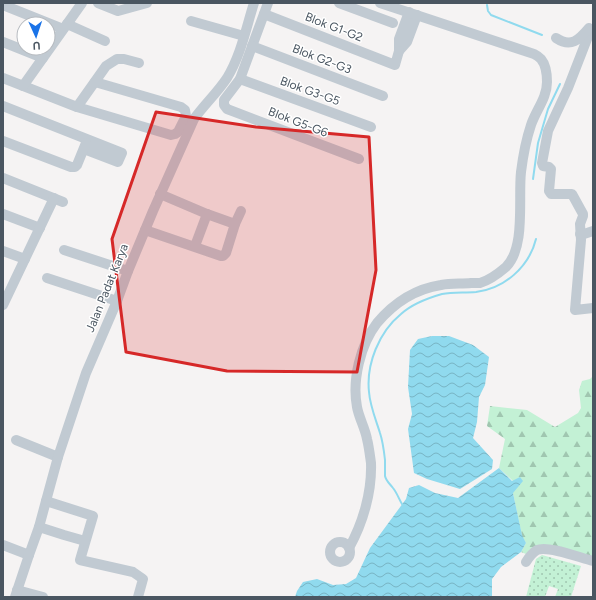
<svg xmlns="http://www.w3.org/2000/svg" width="596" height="600" font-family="Figtree,sans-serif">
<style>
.grass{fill:url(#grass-dots)}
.forest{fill:url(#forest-firs)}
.water{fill:url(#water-waves)}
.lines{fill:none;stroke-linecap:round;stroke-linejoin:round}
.stream{stroke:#90daee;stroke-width:2}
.minor{stroke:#c1cad2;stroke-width:10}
.marked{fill:#d62828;fill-opacity:0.2;stroke:#d62828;stroke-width:3;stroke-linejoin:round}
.labels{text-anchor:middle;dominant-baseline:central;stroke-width:3;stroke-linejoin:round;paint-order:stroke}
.street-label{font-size:12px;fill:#4a5661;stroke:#fff}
</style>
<defs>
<pattern id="grass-dots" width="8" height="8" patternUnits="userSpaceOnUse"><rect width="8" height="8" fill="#c3f1d5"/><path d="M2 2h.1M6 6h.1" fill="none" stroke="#a0c6b0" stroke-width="1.8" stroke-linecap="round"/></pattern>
<pattern id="forest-firs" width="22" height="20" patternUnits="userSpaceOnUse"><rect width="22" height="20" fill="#c3f1d5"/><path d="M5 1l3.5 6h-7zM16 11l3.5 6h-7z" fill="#a0c6b0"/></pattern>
<pattern id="water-waves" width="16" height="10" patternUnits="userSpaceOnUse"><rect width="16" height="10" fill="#90daee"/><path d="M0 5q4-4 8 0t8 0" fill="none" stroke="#78b4c4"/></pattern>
</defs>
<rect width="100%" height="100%" fill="#f5f3f3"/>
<polygon class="grass" points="542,555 581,566 571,597 555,597 558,589 549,586 545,597 526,597 536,559"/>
<polygon class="forest" points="593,376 593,559 547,546 526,554 521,552 526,543 522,536 513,493 513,481 499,468 505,439 487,426 490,406 527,410 555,427 578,413 581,408 579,390 582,381 590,379"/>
<g class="water">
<polygon points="432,336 449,336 473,345 489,357 485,385 479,397 477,422 473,438 493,460 492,469 460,489 427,479 414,473 408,429 412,414 408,387 410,350 418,339"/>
<polygon points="499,468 512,481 520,477 523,481 513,493 522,535 526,543 521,552 501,567 492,579 492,597 295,597 297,591 303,582 317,579 333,585 346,584 356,578 370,548 406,499 409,488 419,485 435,493 458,498"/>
</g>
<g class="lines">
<g class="stream">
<polyline points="487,5 488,11 491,15 542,35"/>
<polyline points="533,179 538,143 548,109 560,84"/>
<path d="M402 504C399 499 397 493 393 488 390 484 386 481 385 476 385 471 385 465 385 460 384 451 383 442 380 433 376 420 370 406 369 392 366 364 379 332 401 314 412 304 428 298 442 294 453 292 464 293 476 292 504 289 529 267 536 239"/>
</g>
<g class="minor">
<polyline points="98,3 118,11 147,3"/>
<polyline points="268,3 240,79 224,100 224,105 227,109 359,159"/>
<polyline points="339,3 393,23"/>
<polyline points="3,5 63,29"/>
<polyline points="409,12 399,39 399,51 407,42 417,15"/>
<polyline points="264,14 395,65 399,51"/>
<polyline points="191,21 244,36"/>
<polyline points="67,24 105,41"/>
<polyline points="593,31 592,31 589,34 568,88 548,131 542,163 543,166 549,167 551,169 549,191 551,194 572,194 583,214 583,216 580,224 581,240 575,310 593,308"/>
<path d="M556 38C571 48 579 40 589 28"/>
<polyline points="3,42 43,58"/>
<polyline points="252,46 383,96"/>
<polyline points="3,78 77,107 171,135 175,134 178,132 186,116 185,110 181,107 95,82"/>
<polyline points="240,79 371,127"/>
<polyline points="23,86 82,3"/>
<polyline points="3,106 122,153 118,162 84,149"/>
<polyline points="77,107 106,66 117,59 124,59 139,63"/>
<polyline points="3,141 71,167 75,167 77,165 86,143"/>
<polyline points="3,178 63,202"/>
<polyline points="3,214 40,228"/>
<polyline points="235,224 241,211"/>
<polyline points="145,230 221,256 223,256 226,253 235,224 207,214 160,194"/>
<polyline points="580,234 584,234 593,231"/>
<polyline points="195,246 207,214"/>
<polyline points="64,250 128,271"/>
<polyline points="3,251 25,259"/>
<polyline points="47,278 117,301"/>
<polyline points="3,305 54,198"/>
<polyline points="16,440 58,457"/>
<polyline points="46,501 93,516 80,560 133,572 143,579 138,597"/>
<polyline points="39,527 64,535 85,541"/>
<circle cx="340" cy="552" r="10"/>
<polyline points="3,545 29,555"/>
<path d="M349 548C363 523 372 492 371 463 370 456 369 447 367 439 365 428 359 418 357 407 352 381 360 345 377 323 393 304 415 289 441 285 451 283 461 284 471 283 474 283 477 283 480 283 490 280 499 273 506 267 526 247 518 199 521 172 523 156 526 140 531 125 536 110 547 98 547 82 547 75 546 65 541 59 539 57 536 55 534 54L380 3"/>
<path d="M526 562C529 557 532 553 537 550 548 545 580 558 593 561"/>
<polyline points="17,590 43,597"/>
<path d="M15 597 29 555 39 527 46 501 58 457 86 373 117 301 128 271 153 211 194 119C204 105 217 93 227 78 241 55 246 28 254 3"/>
</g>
</g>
<path class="marked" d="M156 112 256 127 369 137 376 270 357 372 227 371 126 352 112 239Z"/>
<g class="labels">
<g class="street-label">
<text transform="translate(334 27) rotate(21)">Blok G1-G2</text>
<text transform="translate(322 59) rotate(21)">Blok G2-G3</text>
<text transform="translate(310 91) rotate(20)">Blok G3-G5</text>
<text transform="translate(298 122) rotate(21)">Blok G5-G6</text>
<text transform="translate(107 288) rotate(-68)">Jalan Padat Karya</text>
</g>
</g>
<rect width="596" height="600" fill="none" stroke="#4a5661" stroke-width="8"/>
<g transform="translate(36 36) rotate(177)"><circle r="19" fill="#ffffff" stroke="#b7bbc0"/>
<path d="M0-3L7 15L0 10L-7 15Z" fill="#1a73e8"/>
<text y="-6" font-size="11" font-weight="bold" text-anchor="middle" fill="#4a5661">U</text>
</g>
</svg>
